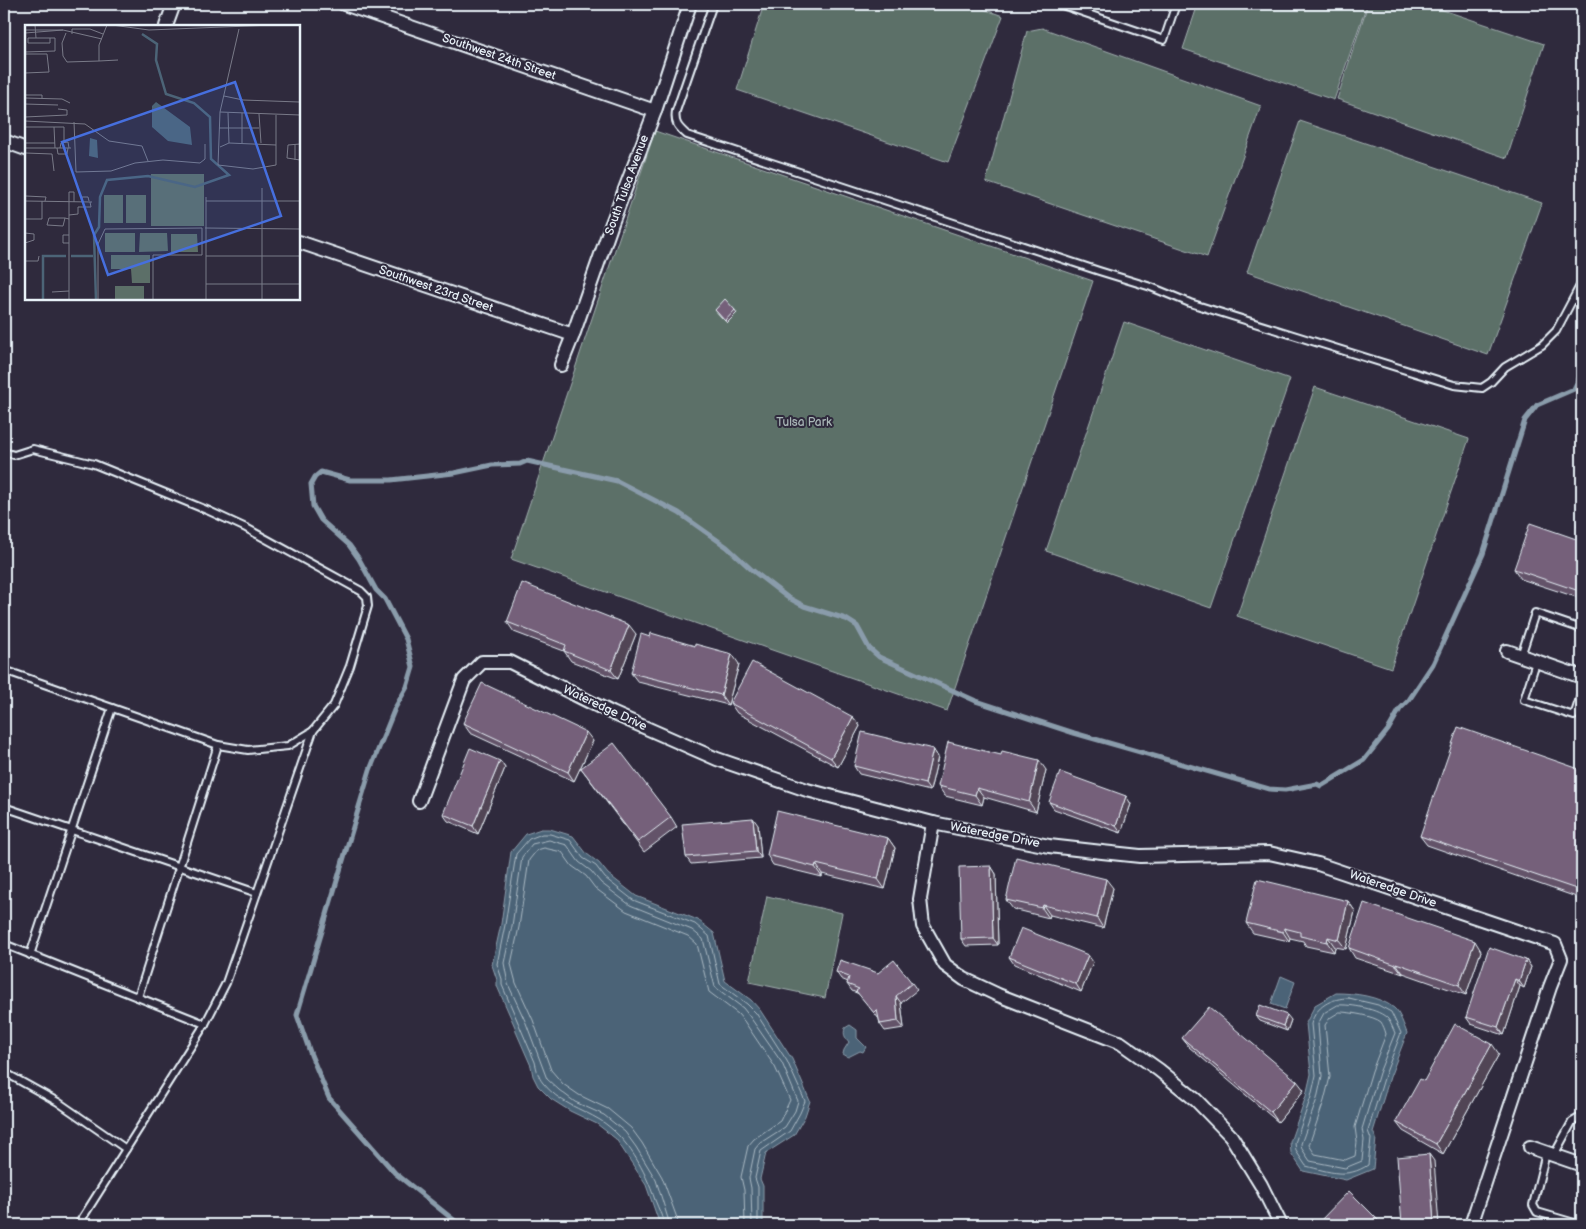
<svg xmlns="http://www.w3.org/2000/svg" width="1586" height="1229" font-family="'Balsamiq Sans',sans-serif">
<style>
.green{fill:#5c6f68;stroke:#a2b0b0}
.water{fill:#4c6477;stroke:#8a9cab}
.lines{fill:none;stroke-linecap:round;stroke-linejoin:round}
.shore{stroke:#aab9c4;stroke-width:1}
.stream{stroke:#8a9cab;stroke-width:5}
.lane-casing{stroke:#e8f1f8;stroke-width:10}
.street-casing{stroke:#e8f1f8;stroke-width:16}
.lane{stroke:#2f2a3d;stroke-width:6}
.street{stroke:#2f2a3d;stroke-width:12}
.wall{fill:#645369;stroke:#e8f1f8}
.shaded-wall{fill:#514455;stroke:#e8f1f8}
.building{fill:#74617a;stroke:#e8f1f8}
.labels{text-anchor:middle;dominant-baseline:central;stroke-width:4;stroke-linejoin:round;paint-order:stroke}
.street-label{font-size:12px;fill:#e8f1f8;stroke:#2f2a3d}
.park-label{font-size:12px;fill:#a9b6b7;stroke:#2f2a3d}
.inset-river{fill:none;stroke:#4c6477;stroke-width:2.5}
.inset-road{fill:none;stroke:#797a88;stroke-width:1}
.view{fill:#466fde;fill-opacity:0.15;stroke:#466fde;stroke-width:2.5}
.inset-edge{fill:none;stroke:#e8f1f8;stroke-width:2.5}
</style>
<rect width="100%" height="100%" fill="#2f2a3d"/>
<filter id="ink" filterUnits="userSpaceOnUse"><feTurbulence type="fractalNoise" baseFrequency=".02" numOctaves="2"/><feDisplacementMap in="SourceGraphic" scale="10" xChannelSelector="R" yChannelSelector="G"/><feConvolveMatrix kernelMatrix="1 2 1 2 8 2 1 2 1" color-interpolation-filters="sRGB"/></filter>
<g filter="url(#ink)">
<g class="green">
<polygon points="764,4 969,4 1003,16 948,162 737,90"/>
<polygon points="1198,4 1367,4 1334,100 1183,49"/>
<polygon points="1368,4 1425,4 1544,44 1507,158 1337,99"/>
<polygon points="1042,28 1261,106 1207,257 986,182 1027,31"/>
<polygon points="1300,121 1542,203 1488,355 1247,272"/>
<polygon points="655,131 1093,281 947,711 511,559"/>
<polygon points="1124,322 1290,379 1211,608 1046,551"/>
<polygon points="1315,387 1469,439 1391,668 1237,616"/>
<polygon points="767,896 842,913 825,998 749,982"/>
</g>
<g class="water">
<polygon points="541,829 550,829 573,836 587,854 599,863 608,874 636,896 698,920 714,933 725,981 751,1000 760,1010 792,1059 810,1101 805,1116 794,1135 766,1153 760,1179 763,1186 763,1225 660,1225 646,1185 616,1139 597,1124 570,1111 551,1099 538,1086 533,1076 531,1066 517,1034 515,1027 497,986 497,980 492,965 501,924 511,852 526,834"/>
<polygon points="1281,976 1295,982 1285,1009 1271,1004"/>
<path d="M1336 993C1354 993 1379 996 1394 1008 1400 1013 1404 1026 1407 1033L1390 1077 1373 1132 1376 1138 1373 1169 1346 1180 1303 1171 1291 1153 1290 1142 1306 1096 1311 1074 1306 1023 1315 1005Z"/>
<path d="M850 1025 857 1030V1038L866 1047 863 1052 860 1051 848 1057 843 1054 844 1050 849 1042C845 1037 843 1035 845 1028Z"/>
</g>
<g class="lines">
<g class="shore">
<path d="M1349 998 1378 1005 1391 1012 1401 1033 1385 1075 1368 1131 1371 1139 1368 1165C1347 1179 1330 1172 1306 1166L1296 1151 1295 1143 1311 1097 1316 1075 1311 1024C1316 1006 1331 998 1349 998Z"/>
<path d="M1338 1005C1350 1004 1380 1009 1388 1019 1391 1023 1393 1029 1395 1033L1379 1073 1362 1129 1364 1140 1362 1161 1345 1168 1310 1161 1302 1149 1301 1144 1317 1099 1322 1076 1318 1024 1324 1013Z"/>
<path d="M1340 1012C1349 1012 1374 1016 1381 1022 1383 1025 1385 1030 1386 1034L1372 1071 1355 1127 1357 1142 1355 1156 1345 1160 1315 1154 1309 1145 1324 1101 1330 1077 1325 1025 1330 1018Z"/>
<path d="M664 1225C663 1217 658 1208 655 1200 645 1170 628 1138 600 1120 580 1108 559 1103 543 1083 538 1077 537 1070 535 1062 524 1036 513 1011 502 985V979L497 964 505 925 516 854 529 839 542 834H550L570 840 583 858 596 866 605 878 633 900 695 924 709 936 720 984 747 1004 756 1013 787 1061 805 1101 800 1113 790 1131 761 1151 755 1178 758 1187V1225"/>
<polyline points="670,1225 656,1180 636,1147 625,1132 604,1115 575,1102 559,1090 547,1079 526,1023 508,984 504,963 512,926 522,857 532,844 549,840 567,845 579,862 591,871 601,883 630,905 692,930 703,939 715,987 743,1008 750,1017 782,1063 798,1101 795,1111 785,1127 760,1143 755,1149 749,1178 751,1188 752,1225"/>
<polyline points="678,1225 677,1218 662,1177 642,1143 631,1128 608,1109 579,1095 563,1084 551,1070 533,1020 516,983 511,964 519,927 529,860 537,850 544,848 562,852 572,866 586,876 595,888 626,911 688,936 697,944 709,992 738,1014 744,1021 775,1067 790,1100 780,1121 754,1139 748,1146 741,1177 744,1190 745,1225"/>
</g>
<polyline class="stream" points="460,1225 395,1173 329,1098 311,1055 297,1015 370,770 395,708 407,687 413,667 406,639 385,599 376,590 359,559 349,545 321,520 313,506 311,484 315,477 321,472 350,480 391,480 454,473 492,465 520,464 527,461 617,481 679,513 727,547 752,570 787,597 804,606 846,619 857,626 869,648 879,657 976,701 1074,733 1269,789 1285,790 1317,784 1321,786 1364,760 1388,730 1400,709 1409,700 1433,664 1483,554 1525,420 1537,405 1574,389 1582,372"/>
<g class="lane-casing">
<g id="lane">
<path d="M713 4 676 111C674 123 678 127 687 135L1099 271 1151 287 1190 303 1454 385 1482 388 1491 382 1505 367 1542 345 1556 331 1582 282"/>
<polyline points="1059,4 1164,40 1176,4"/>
<polyline points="4,452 14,455 33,449 94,464 209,511 246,528 361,591 367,597 368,606 350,666 334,705 313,731 226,983 205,1024 78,1225"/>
<polyline points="1521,656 1535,613 1582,629"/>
<polyline points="1536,662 1524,700 1574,716 1582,692"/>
<polyline points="4,670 218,745 248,750 288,746 313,731"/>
<polyline points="4,807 257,893"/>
<polyline points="4,944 205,1024"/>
<polyline points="30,955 112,708"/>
<polyline points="138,997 218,745"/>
<polyline points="4,1072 58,1102 126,1149"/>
<polyline points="1546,1153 1533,1205 1537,1212 1581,1225"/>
<polyline points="1554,1155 1572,1122 1582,1116"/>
</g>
</g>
<g class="street-casing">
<g id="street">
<polyline points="344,4 655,111"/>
<polyline points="166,26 174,4"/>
<polyline points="4,141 26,149"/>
<polyline points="299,242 573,335"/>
<polyline points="561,365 573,335 612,223 655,111 690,4"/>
<polyline points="1507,651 1582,677"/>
<polyline points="419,801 464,680 482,662 510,662 612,713 717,759 807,790 933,823 1049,846 1102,852 1140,856 1269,853 1318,864 1555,944 1561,959 1550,987 1471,1225"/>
<polyline points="933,823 920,899 923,926 945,965 964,979 998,995 1121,1043 1159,1070 1196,1100 1231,1136 1261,1185 1281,1225"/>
<polyline points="1530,1147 1582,1165"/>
</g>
</g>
<use href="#lane" class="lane"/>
<use href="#street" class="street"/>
</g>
<g class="wall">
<polygon points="715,310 735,310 737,313 727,323"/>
<polygon points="1582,510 1582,534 1577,526"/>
<polygon points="1582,541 1582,599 1521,579 1514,569"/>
<polygon points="507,622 636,634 618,679 571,661 564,651 514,632"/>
<polygon points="739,664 728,705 638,682 631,673"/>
<polygon points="730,703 853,717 860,726 838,767 737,713"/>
<polygon points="463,723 593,741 574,781 470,733"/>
<polygon points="933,749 938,757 930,791 859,774 854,766"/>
<polygon points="500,761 505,768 478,834 448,821 443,814"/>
<polygon points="581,768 671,817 677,827 644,852"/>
<polygon points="1046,770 1036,812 984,797 982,805 945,796 938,786"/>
<polygon points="1582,770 1582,899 1427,845 1420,836"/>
<polygon points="1049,802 1131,804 1121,833 1054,809"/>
<polygon points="758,825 761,858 691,864 686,857"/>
<polygon points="888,838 895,848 885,889 822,874 822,877 773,865 767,855"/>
<polygon points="991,866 996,874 998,945 966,946 961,939"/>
<polygon points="1113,888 1103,928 1050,915 1049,918 1013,909 1006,900"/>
<polygon points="1348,901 1355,911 1346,949 1335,947 1334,952 1306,946 1303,941 1290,938 1289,941 1253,933 1246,923"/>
<polygon points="1349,948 1481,951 1466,995 1403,973 1403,974 1355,958"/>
<polygon points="1009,957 1093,962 1081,992 1014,964"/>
<polygon points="1526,960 1531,967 1524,988 1520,986 1504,1035 1471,1024 1466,1017"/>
<polygon points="836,972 878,973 912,983 917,990 901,1003 904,1028 885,1031 880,1024 879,1019 859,994 852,991 847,984 848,982 841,979"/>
<polygon points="1256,1016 1291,1020 1287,1031 1260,1021"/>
<polygon points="1182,1038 1304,1090 1278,1122 1189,1047"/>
<polygon points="1499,1054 1443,1154 1403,1131 1396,1122 1424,1081"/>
</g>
<g class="shaded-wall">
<polygon points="629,625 636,634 618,679 611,670"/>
<polygon points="732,654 739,664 728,705 721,695"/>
<polygon points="853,717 860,726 838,767 831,758"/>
<polygon points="586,732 593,741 574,781 568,772"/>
<polygon points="933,749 938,757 930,791 925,784"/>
<polygon points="1039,760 1046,770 1036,812 1029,802"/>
<polygon points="500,761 505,768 478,834 473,826"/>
<polygon points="977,788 984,797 982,805 975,795"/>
<polygon points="1126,796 1131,804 1121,833 1116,826"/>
<polygon points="753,818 758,825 761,858 756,851"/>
<polygon points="888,838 895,848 885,889 878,879"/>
<polygon points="816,864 822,874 822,877 815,867"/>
<polygon points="991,866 996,874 998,945 993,938"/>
<polygon points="1106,879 1113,888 1103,928 1097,918"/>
<polygon points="1348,901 1355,911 1346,949 1339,940"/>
<polygon points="1043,905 1050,915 1049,918 1042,908"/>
<polygon points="1284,928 1290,938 1289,941 1283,932"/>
<polygon points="1328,937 1335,947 1334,952 1327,942"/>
<polygon points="1475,941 1481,951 1466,995 1459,985"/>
<polygon points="1088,955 1093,962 1081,992 1076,984"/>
<polygon points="1526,960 1531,967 1524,988 1519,981"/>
<polygon points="1396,963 1403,973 1403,974 1396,965"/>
<polygon points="1515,979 1520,986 1504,1035 1498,1027"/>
<polygon points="896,996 901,1003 904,1028 898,1021"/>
<polygon points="1287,1015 1291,1020 1287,1031 1283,1026"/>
<polygon points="1492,1044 1499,1054 1443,1154 1436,1144"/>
<polygon points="1297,1081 1304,1090 1278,1122 1271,1112"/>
<polygon points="1429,1154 1434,1161 1439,1225 1434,1225"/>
</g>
<g class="building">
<polygon points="725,299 735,310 725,321 715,310"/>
<polygon points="1582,510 1582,528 1577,526"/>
<polygon points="1530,523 1582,541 1582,592 1514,569"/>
<polygon points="522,583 629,625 611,670 564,651 566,645 507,622"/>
<polygon points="651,633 695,646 695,644 732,654 721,695 631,673 641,634 650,637"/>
<polygon points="752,662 853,717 831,758 730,703"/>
<polygon points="482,683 586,732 568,772 463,723"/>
<polygon points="1458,727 1582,770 1582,891 1420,836"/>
<polygon points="862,732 933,749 925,784 854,766"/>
<polygon points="948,742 1001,755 1002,751 1039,760 1029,802 977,788 975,795 938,786"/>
<polygon points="614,743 671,817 638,842 581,768"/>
<polygon points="470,748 500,761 473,826 443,814"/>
<polygon points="1060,772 1126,796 1116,826 1049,802"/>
<polygon points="777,811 888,838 878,879 816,864 815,867 767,855"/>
<polygon points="753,818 756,851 686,857 682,824"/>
<polygon points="1016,857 1106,879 1097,918 1043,905 1042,908 1006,900"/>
<polygon points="991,866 993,938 961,939 959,867"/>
<polygon points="1257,879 1348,901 1339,940 1328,937 1327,942 1300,936 1300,932 1284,928 1283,932 1246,923"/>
<polygon points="1364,903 1475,941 1459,985 1396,963 1396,965 1349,948"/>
<polygon points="1021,928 1088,955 1076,984 1009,957"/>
<polygon points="1489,947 1526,960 1519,981 1515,979 1498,1027 1466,1017"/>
<polygon points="840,960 878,973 894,960 912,983 896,996 898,1021 880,1024 877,1010 874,1013 856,991 859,989 847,984 849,977 836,972"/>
<polygon points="1260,1005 1287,1015 1283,1026 1256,1016"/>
<polygon points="1209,1007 1297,1081 1271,1112 1182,1038"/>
<polygon points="1455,1024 1492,1044 1436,1144 1396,1122 1420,1079 1424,1081"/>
<polygon points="1429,1154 1434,1225 1402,1225 1397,1157"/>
<polygon points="1349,1191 1383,1225 1322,1225 1319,1222"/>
<polygon points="1497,1222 1508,1225 1496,1225"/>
</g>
</g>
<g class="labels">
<g class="street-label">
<text transform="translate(499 57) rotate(19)">Southwest 24th Street</text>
<text transform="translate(627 185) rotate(-70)">South Tulsa Avenue</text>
<text transform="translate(436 289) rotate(19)">Southwest 23rd Street</text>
<text transform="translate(605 708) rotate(25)">Wateredge Drive</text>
<text transform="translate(995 835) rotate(11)">Wateredge Drive</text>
<text transform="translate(1393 889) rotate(19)">Wateredge Drive</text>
</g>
<g class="park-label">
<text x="804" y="422">Tulsa Park</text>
</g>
</g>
<g transform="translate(25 25)">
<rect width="275" height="275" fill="#2f2a3d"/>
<path d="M126 149H179V201H126ZM79 170H98V198H79ZM101 170H121V198H101ZM80 208H110V227H80ZM115 208H142L143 226 114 227ZM146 209H172L173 227H146ZM86 230H125V258H107L106 244H86ZM90 261H119V275H90Z" fill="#5c6f68"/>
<path d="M131 77 165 102 167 120 143 116 127 102V81ZM65 113 72 115 73 133 64 131Z" fill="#4c6477"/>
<path class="inset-river" d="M46 231H68M18 275V231H41M71 275 69 210 74 202 75 172 82 155 123 151 170 162 204 150 186 134 185 92 169 78 141 69 131 35 132 19 117 9"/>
<path class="inset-road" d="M82 0 74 20V36L93 35M87 0 124 5 248 0M214 4 195 87 193 140 228 144 251 140V90M0 5H38M38 5 77 14M0 8 38 5M41 8 37 18 38 31 42 37 74 36M47 9V4H65L78 9M11 13H3V18H25V13M0 27 30 26V13H11L10 0M0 29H22L24 47 0 48M0 70H17V73M199 71 218 75 274 77M0 73 37 74 45 78M0 79 33 80M195 87 275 90M203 88 204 118M217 88V118M234 89 236 118M0 92 42 90V85L33 84M0 96 60 99 84 116 117 121 123 136M49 97 51 147 86 146 110 138 138 135 175 138 180 134V119M0 102H29L30 123M29 102H39V117M194 103H234M0 118H30M270 119V135M275 119 263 120 262 133 275 135M195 122 204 118 251 120M0 123H46M32 123 33 129H42L43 123M35 123 36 118 43 117 44 123M1 128 27 129 29 146M237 163V275M1 171 21 172 20 176M0 176 67 177M181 176H275M57 177V172H63L64 176M44 190 53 189V182H66L65 177M40 193 38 201 22 200 24 193H40L44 194M0 194H17V176M180 203 275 204M0 208 9 209V215L0 218M44 210H38V218H44M181 231H275M0 236H13L14 231M181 259H275M27 267 44 266M44 275V167H49V177M73 275V219L80 204 177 203V230H128V275M181 275V172"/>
<path class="view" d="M210 57 256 191 83 250 37 117Z"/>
<rect width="275" height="275" class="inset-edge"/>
</g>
<rect width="1586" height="1229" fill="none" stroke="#2f2a3d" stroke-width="20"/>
<rect x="10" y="10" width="1566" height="1209" fill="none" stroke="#e8f1f8" stroke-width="2" filter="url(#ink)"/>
</svg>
